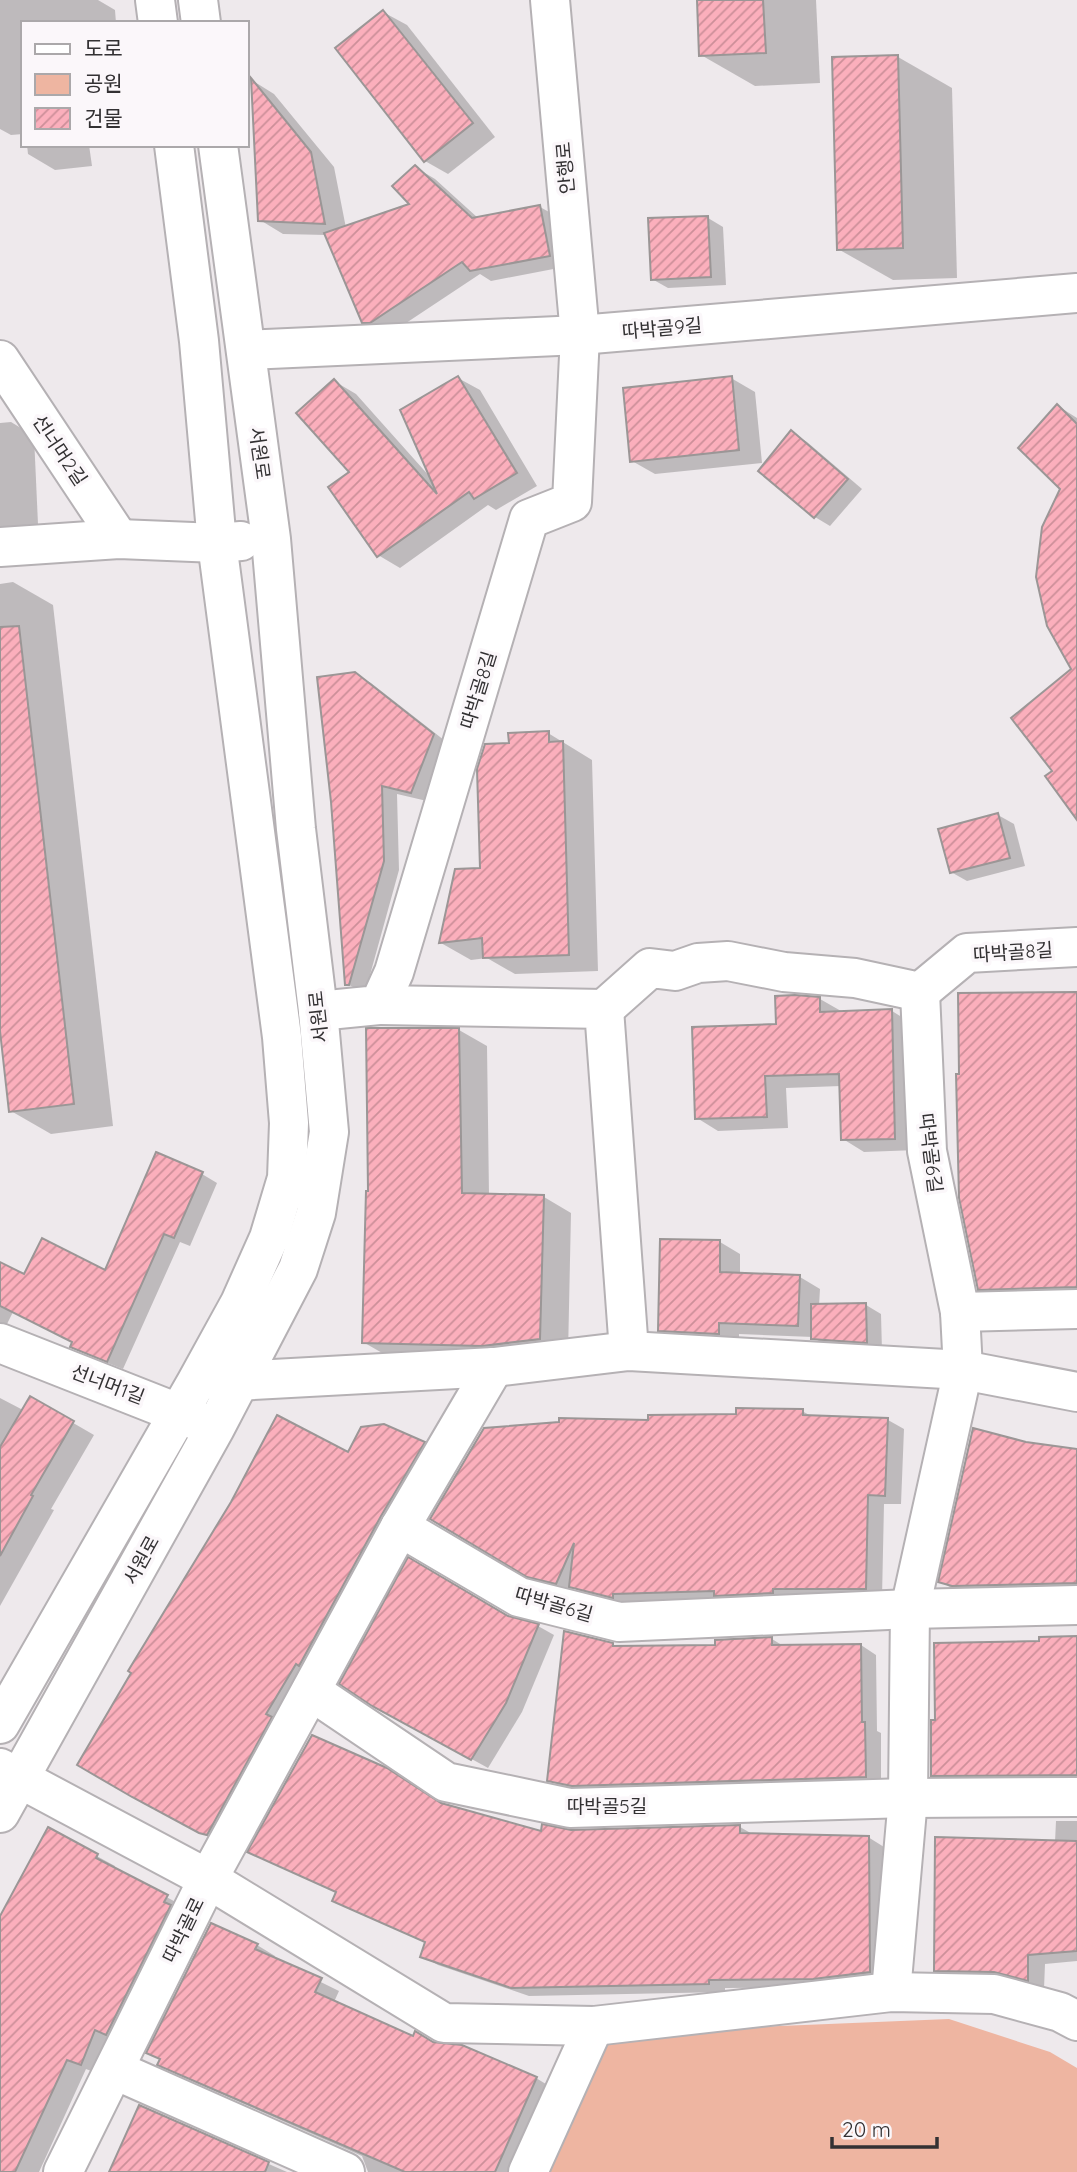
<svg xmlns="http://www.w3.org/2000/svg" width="1077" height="2172" font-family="Quicksand,'Noto Sans KR',sans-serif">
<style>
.park{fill:#eeb5a1}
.shadow{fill:#0003}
.building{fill:url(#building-hatch);stroke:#9b9696;stroke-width:2}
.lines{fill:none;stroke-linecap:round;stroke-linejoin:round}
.minor-casing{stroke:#b5b1b4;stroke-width:42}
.minor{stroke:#fff;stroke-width:38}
.labels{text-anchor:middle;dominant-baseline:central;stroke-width:7;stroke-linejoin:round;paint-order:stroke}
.street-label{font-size:19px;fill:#333133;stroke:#fbf7fa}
</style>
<defs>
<pattern id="building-hatch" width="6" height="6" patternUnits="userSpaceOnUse" patternTransform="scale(1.75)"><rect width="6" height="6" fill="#fbafbc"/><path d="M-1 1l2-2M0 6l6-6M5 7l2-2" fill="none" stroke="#cc8f99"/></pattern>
</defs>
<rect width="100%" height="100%" fill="#eee9ec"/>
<polygon class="park" points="949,2019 1050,2052 1077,2068 1077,2172 544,2172 607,2033"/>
<g class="shadow">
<polygon points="0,0 98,0 115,10 116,23 23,23 23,134 11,135 0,129"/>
<polygon points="698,0 816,0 820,83 755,86 701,55"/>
<polygon points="383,12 407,25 495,137 448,174 425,161"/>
<polygon points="898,57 952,88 957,278 893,280 838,249"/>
<polygon points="253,81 274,94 334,167 346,228 412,205 415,167 435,179 478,218 540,207 560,218 569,266 491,281 480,274 391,333 384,333 364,322 326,235 283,234 260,220"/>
<polygon points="27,145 89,145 92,166 55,170 28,154"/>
<polygon points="708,218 723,227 726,285 668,288 652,279"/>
<polygon points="458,378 480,390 537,486 496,510 488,505 400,568 378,555 351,472 334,381 356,394 431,478"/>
<polygon points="731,378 755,392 762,463 655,474 632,461"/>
<polygon points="1058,406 1077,418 1077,807 1055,771 1074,669"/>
<polygon points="11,422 34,436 38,524 0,527 0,423"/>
<polygon points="792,433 807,442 862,489 830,526 815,517"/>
<polygon points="13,582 53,605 113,1126 51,1134 11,1111 0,1015 0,584"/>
<polygon points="355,674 371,683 449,744 427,801 397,794 399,870 365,993 347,984"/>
<polygon points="548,733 592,760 598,971 515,974 487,958 471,960 441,943 482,870 510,745"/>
<polygon points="998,815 1014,824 1025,866 967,881 951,872"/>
<polygon points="1077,994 1077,1296 996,1298 979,1289"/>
<polygon points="820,999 841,1011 892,1011 913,1024 917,1150 864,1152 843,1139 841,1086 786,1088 788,1128 718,1131 697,1118 778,1026"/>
<polygon points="459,1030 487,1046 489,1195 544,1197 571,1213 568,1355 391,1358 363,1342"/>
<polygon points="202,1174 217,1183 190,1246 180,1242 123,1369 88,1355 72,1346 74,1342 13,1312 3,1332 0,1330 0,1264 25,1276 106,1272"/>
<polygon points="720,1242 740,1254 740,1275 800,1277 820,1289 819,1306 866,1305 881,1314 882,1351 829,1348 813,1337 739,1334 739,1345 680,1342 660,1330"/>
<polygon points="0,1398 23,1410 30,1398 94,1435 51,1509 54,1510 0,1606"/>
<polygon points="802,1411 813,1417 888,1420 904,1429 901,1504 884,1504 882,1598 630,1606 588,1596 574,1588 573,1592 546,1585 432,1519 650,1422"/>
<polygon points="424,1444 441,1454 218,1842 152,1806 349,1454"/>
<polygon points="1026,1444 1077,1451 1077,1592 956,1591 940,1581"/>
<polygon points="508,1618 538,1626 554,1635 522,1712 488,1768 390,1714"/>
<polygon points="1077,1638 1077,1780 949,1784 933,1775 1041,1643"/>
<polygon points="772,1639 785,1647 861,1645 876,1655 877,1731 881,1733 881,1785 565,1789 549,1780 612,1645 618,1648 717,1646"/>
<polygon points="443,1806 543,1833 740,1827 754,1835 868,1837 884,1847 885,1981 829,1987 725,1988 725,1992 529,1996 438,1965 422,1956 427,1943 349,1909 334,1900 337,1893 250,1852"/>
<polygon points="1056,1821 1077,1821 1077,1961 1045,1964 1044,1989 953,1980 936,1970 1055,1842"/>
<polygon points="49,1830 115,1866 114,1869 185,1907 99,2074 86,2069 39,2172 0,2172 0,1920"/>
<polygon points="257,1945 275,1956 274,1959 339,1991 334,2002 414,2038 536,2078 554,2089 518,2172 368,2172 362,2156 178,2075 160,2064 161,2060 149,2052"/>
<polygon points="140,2107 287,2172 111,2172"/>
</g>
<g class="building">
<polygon points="697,0 763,0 766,53 699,56"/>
<polygon points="383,10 473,123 424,162 335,48"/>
<polygon points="898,55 903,248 837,250 832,57"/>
<polygon points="251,78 311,152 325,224 258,221"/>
<polygon points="415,165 472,218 540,205 550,256 470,271 462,262 370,323 362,323 324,233 409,204 392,186"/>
<polygon points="708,216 711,277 651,280 648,218"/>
<polygon points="458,376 517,473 474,499 469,492 377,557 328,487 349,472 296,413 334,379 437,494 400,410"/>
<polygon points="732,376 739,450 630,462 623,388"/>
<polygon points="1057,404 1077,424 1077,820 1045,776 1052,771 1011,718 1071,669 1047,626 1036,577 1042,527 1060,489 1018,448"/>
<polygon points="791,430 848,479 814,518 758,471"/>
<polygon points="19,626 74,1104 9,1112 0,1031 0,627"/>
<polygon points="355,672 434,734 411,793 382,786 384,861 349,985 345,985 331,802 317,677"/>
<polygon points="549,731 549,742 563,741 569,955 483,958 482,938 439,943 455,869 480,868 477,769 485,744 509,743 508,733"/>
<polygon points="998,813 1010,858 950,873 938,829"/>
<polygon points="1077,992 1077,1287 978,1290 959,1198 956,1074 959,1074 958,993"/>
<polygon points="795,995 820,997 820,1012 892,1009 895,1139 841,1140 839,1074 765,1076 767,1117 695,1119 692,1027 776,1024 775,996"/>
<polygon points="366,1028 459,1028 462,1193 544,1195 540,1339 482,1346 362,1343 366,1191 368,1191"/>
<polygon points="156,1152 203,1172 174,1238 164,1234 107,1362 70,1347 72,1342 0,1306 0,1262 24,1274 42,1238 105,1270"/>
<polygon points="660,1239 720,1240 720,1272 800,1275 798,1326 719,1323 719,1334 658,1331"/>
<polygon points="866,1303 867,1343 811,1339 811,1304"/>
<polygon points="30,1396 74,1421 31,1495 33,1496 0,1556 0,1447"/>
<polygon points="736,1408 803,1409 803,1415 888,1418 885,1496 868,1495 866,1589 773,1589 773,1593 714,1596 714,1591 613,1594 613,1598 569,1587 574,1543 556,1584 527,1577 430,1519 484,1428 559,1422 559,1418 648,1420 648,1415 736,1414"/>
<polygon points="277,1415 348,1452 361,1427 384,1424 425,1442 381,1516 299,1666 296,1664 266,1714 272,1717 207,1835 199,1833 132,1797 77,1765 131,1673 128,1671 231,1502"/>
<polygon points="973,1428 1026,1442 1077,1449 1077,1583 952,1586 938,1582"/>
<polygon points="408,1557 508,1616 539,1624 506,1703 471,1760 372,1706 339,1684"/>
<polygon points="564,1631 613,1643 613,1646 715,1645 715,1640 772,1637 772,1645 861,1644 862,1722 865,1722 866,1777 572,1786 547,1781"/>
<polygon points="1077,1636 1077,1775 931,1776 931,1720 935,1720 934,1643 1039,1641 1039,1637"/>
<polygon points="312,1735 387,1768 441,1803 541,1831 542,1824 571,1830 740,1825 740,1833 869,1836 870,1972 813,1979 709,1980 709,1984 511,1988 420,1957 425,1942 332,1901 336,1892 247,1852"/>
<polygon points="48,1827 98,1854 96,1858 168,1895 164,1902 171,1905 106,2035 95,2030 81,2065 67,2060 15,2172 0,2172 0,1916"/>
<polygon points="935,1837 1077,1841 1077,1951 1028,1955 1028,1981 994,1972 934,1971"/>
<polygon points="211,1923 258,1944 255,1949 322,1978 315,1992 413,2036 415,2031 433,2042 462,2045 537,2077 495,2172 405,2172 157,2065 160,2059 146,2053"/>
<polygon points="139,2105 269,2162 265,2172 109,2172"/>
</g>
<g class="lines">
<g class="minor-casing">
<g id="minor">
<polyline points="155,0 158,23"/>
<polyline points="198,0 201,23"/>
<polyline points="246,350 580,335 1077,293"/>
<polyline points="0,360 119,539"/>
<polyline points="0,547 119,539 217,543 241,541"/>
<polyline points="379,1005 604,1009 629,1351"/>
<polyline points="604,1009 650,968 675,971 698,963 728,961 784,972 855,978 920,992 967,953 1077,947"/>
<polyline points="318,1011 379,1005 394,972 529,519 572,502 580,335 550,0"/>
<polyline points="960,1312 1077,1309"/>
<polyline points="0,1343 203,1423"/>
<polyline points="219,1382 494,1367 629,1351 963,1370 1077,1392"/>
<polyline points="400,1527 519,1597 619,1622 910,1609 1077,1605"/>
<polyline points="311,1691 446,1782 570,1808 908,1798 1077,1797"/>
<polyline points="0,1724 196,1383 240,1303 269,1238 287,1178 289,1123 282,1037 217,543 199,341 174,145"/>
<polyline points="0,1768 208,1879 444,2023 594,2026 891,1992 994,1994 1060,2012 1077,2021"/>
<polyline points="0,1813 215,1428 298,1269 316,1213 329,1132 318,1011 296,829 271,539 218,145"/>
<polyline points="891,1992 908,1798 910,1609 963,1370 960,1312 927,1151 920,992"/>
<polyline points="115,2070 345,2172"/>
<polyline points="63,2172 208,1879 400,1527 494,1367"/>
<polyline points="528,2172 594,2026"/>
</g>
</g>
<use href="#minor" class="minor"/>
</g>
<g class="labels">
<g class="street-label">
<text transform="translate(565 168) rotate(-95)">안행로</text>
<text transform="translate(662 328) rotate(-5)">따박골9길</text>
<text transform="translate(60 450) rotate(56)">선너머2길</text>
<text transform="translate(260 453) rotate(82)">서원로</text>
<text transform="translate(478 690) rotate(-73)">따박골8길</text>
<text transform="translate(1013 952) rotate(-4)">따박골8길</text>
<text transform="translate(318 1017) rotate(-96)">서원로</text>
<text transform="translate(931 1153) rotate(83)">따박골6길</text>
<text transform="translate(108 1384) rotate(21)">선너머1길</text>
<text transform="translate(141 1560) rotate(-61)">서원로</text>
<text transform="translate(554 1604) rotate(16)">따박골6길</text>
<text x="607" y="1806">따박골5길</text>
<text transform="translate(183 1930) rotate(-64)">따박골로</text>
</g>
</g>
<rect x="21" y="21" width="228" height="126" fill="#fbf7fa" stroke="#aba8aa" stroke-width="2"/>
<rect x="35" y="44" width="35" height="10" fill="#ffffff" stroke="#aba8aa" stroke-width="2"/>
<text x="84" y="56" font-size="21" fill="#333133">도로</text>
<rect x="35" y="74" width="35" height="21" fill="#eeb5a1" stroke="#aba8aa" stroke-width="2"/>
<text x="84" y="91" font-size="21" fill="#333133">공원</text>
<rect x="35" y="108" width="35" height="21" fill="url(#building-hatch)" stroke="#aba8aa" stroke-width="2"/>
<text x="84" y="126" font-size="21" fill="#333133">건물</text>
<path d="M832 2137v10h105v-10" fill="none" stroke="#333133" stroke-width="3.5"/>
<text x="842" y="2137" font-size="21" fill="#333133" stroke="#fbf7fa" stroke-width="5" paint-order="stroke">20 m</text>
</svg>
